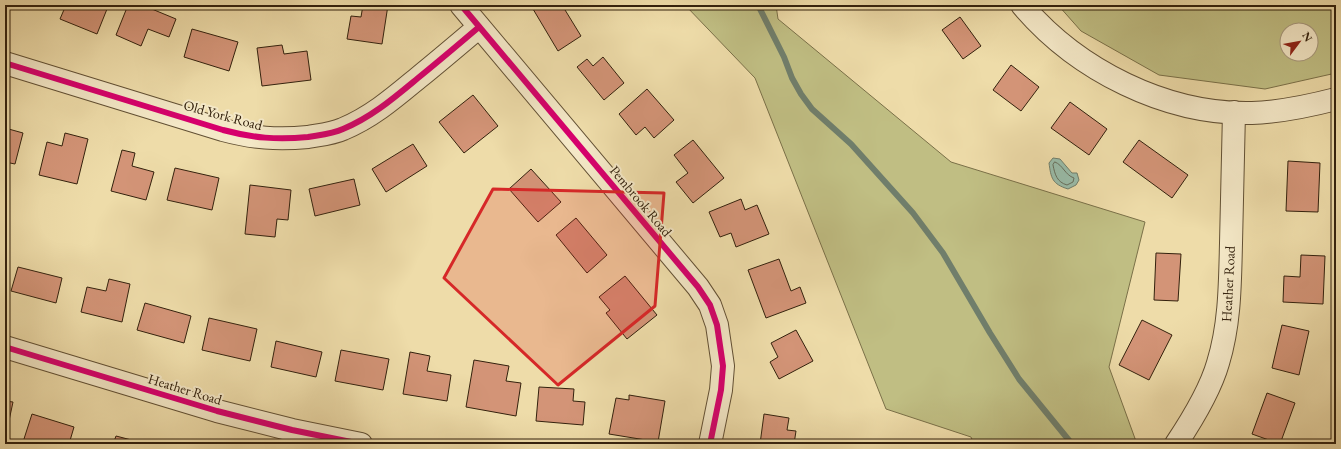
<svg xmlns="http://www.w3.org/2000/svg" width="1341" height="449" font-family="'EB Garamond',serif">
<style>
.green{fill:#c0be83;stroke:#7a7048;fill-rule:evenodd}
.water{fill:#99bca9;stroke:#707e6b}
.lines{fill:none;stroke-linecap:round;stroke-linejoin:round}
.shore{stroke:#666e5b;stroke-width:1}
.stream{stroke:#707e6b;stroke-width:6}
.building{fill:#d39477;stroke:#33210d}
.minor-casing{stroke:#625034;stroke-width:24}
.minor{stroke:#f4e8c7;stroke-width:22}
.cycleway-casing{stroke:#f4e8c7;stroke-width:8}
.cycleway{stroke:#d6006c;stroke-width:6}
.marked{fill:#d62828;fill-opacity:0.2;stroke:#d62828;stroke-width:3;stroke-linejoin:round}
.labels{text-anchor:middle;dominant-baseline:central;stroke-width:4;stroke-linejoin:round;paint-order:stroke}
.street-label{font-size:14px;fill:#33210d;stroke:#f4e8c7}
</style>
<rect width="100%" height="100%" fill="#eedca9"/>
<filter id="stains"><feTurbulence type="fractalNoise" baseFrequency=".005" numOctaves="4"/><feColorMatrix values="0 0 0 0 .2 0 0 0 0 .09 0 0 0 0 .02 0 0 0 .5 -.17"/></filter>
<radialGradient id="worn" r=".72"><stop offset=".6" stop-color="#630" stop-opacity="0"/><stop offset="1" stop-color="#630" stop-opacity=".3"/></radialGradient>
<g class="green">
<polygon points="685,5 776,5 778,19 951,162 1145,222 1109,367 1137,444 974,444 971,437 886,409 755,78"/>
<path d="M1058 5H1336V73L1265 89 1159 75 1081 31ZM1287 30H1311V54H1287Z"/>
</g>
<path class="water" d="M1053 158 1060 159 1072 173H1077L1079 180 1076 185 1068 189C1052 184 1051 178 1049 163Z"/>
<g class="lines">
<path class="shore" d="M1055 162C1063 165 1065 175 1074 178L1073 182 1067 185C1057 182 1055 175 1053 165Z"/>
<polyline class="stream" points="758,5 784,57 792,78 801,94 812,109 851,144 913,213 943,253 990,333 1019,379 1072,444"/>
</g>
<g class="building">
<polygon points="66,5 97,5 107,9 97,34 60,19"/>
<polygon points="128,5 148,5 147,7 176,19 169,37 148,29 141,46 116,35"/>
<polygon points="363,5 388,5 382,44 347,39 351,16 361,17"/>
<polygon points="540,5 562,5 581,36 558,51 533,9"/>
<polygon points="960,17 981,46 963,59 942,30"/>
<polygon points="192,29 238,42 229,71 184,57"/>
<polygon points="282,45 284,54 307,51 311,80 262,86 257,48"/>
<polygon points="603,57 624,83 604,100 577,67 587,59 593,66"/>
<polygon points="1011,65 1039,87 1021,111 993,90"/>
<polygon points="647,89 674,120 654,138 645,127 636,135 619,114"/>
<polygon points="473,95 498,126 464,153 439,122"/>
<polygon points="1070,102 1107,129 1089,155 1051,128"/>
<polygon points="5,115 8,116 5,128 23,133 15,164 5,162"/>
<polygon points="65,133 88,139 77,184 39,175 47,142 62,146"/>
<polygon points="693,140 724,178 693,203 676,182 688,173 674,155"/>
<polygon points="1139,140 1188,175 1172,198 1123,162"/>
<polygon points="413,144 427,166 386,192 372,169"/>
<polygon points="122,150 135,153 132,166 154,172 146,200 111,191"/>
<polygon points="1288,161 1320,163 1318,212 1286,211"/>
<polygon points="175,168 219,178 212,210 167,200"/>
<polygon points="531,169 561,202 538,222 509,189"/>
<polygon points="354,179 360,205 315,216 309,189"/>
<polygon points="250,185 291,190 288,220 277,219 275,237 245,234"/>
<polygon points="741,199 745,210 757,205 769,234 736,247 731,233 720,237 709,212"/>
<polygon points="576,218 607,255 587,273 556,235"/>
<polygon points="1156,253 1181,254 1178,301 1154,300"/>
<polygon points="1301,255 1325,256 1323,304 1283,302 1284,276 1300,277"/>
<polygon points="779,259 791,291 800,287 806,303 766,318 748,270"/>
<polygon points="18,267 62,278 56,303 11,291"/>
<polygon points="625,276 657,315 627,339 606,313 610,310 599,297"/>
<polygon points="109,279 130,284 122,322 81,312 87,287 106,291"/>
<polygon points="145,303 191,316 184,343 137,330"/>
<polygon points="209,318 257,329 250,361 202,350"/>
<polygon points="1142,320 1172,335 1149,380 1119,365"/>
<polygon points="1282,325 1309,331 1299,375 1272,368"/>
<polygon points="796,330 813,361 779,379 770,362 778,357 771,343"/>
<polygon points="276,341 322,352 316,377 271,367"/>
<polygon points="341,350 389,359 383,390 335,381"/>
<polygon points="410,352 430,356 427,371 451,375 447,401 403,394"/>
<polygon points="474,360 509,366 506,381 521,383 516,416 466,407"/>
<polygon points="539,387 574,389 573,401 585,402 583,425 536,421"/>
<polygon points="1267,393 1295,403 1280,444 1252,434"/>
<polygon points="629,395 665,401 658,442 609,434 616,398 629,400"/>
<polygon points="5,401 13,402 7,430 5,429"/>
<polygon points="32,414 74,427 69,444 28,444 23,442"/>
<polygon points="764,414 789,418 787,430 796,431 794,444 760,444"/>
<polygon points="116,436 143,443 143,444 113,444"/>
</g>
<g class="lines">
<g class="minor-casing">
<g id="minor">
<polyline points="461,5 698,287 710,305 717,325 723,366 721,390 710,444"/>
<path d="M1022 5C1077 70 1166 115 1252 113 1280 112 1309 106 1336 99"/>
<path d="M5 63 223 130C253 138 277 140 308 137 319 135 332 134 343 129 372 117 395 97 418 78 439 61 459 44 479 27"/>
<polyline points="5,347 217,411 292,430 361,444"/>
<path d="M1176 444C1192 420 1210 391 1218 363 1230 324 1230 284 1231 243 1232 199 1233 156 1234 112"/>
</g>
</g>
<use href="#minor" class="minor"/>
<g class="cycleway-casing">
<g id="cycleway">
<polyline points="461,5 698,287 710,305 717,325 723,366 721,390 710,444"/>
<path d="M5 63 223 130C253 138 277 140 308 137 319 135 332 134 343 129 372 117 395 97 418 78 439 61 459 44 479 27"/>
<polyline points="5,347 217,411 292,430 361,444"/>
</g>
</g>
<use href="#cycleway" class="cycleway"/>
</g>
<path class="marked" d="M493 189 664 193 655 306 558 385 444 278Z"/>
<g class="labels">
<g class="street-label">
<text transform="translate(223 115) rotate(15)">Old York Road</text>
<text transform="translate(641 201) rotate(50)">Pembrook Road</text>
<text transform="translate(1228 284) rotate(-87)">Heather Road</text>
<text transform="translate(185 389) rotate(17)">Heather Road</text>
</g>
</g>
<rect width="1341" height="449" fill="none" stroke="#eedca9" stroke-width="20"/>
<rect x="6" y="6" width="1329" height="437" fill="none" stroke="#33210d" stroke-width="2"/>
<rect x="10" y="10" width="1321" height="429" fill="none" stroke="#33210d"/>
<g transform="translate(1299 42) rotate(58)"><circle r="19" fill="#f4e8c7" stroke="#a7987d"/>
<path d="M0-3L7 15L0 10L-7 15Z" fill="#8f2418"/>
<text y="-6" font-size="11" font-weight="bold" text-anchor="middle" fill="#33210d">N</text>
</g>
<rect width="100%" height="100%" filter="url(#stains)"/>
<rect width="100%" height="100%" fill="url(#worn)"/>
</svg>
